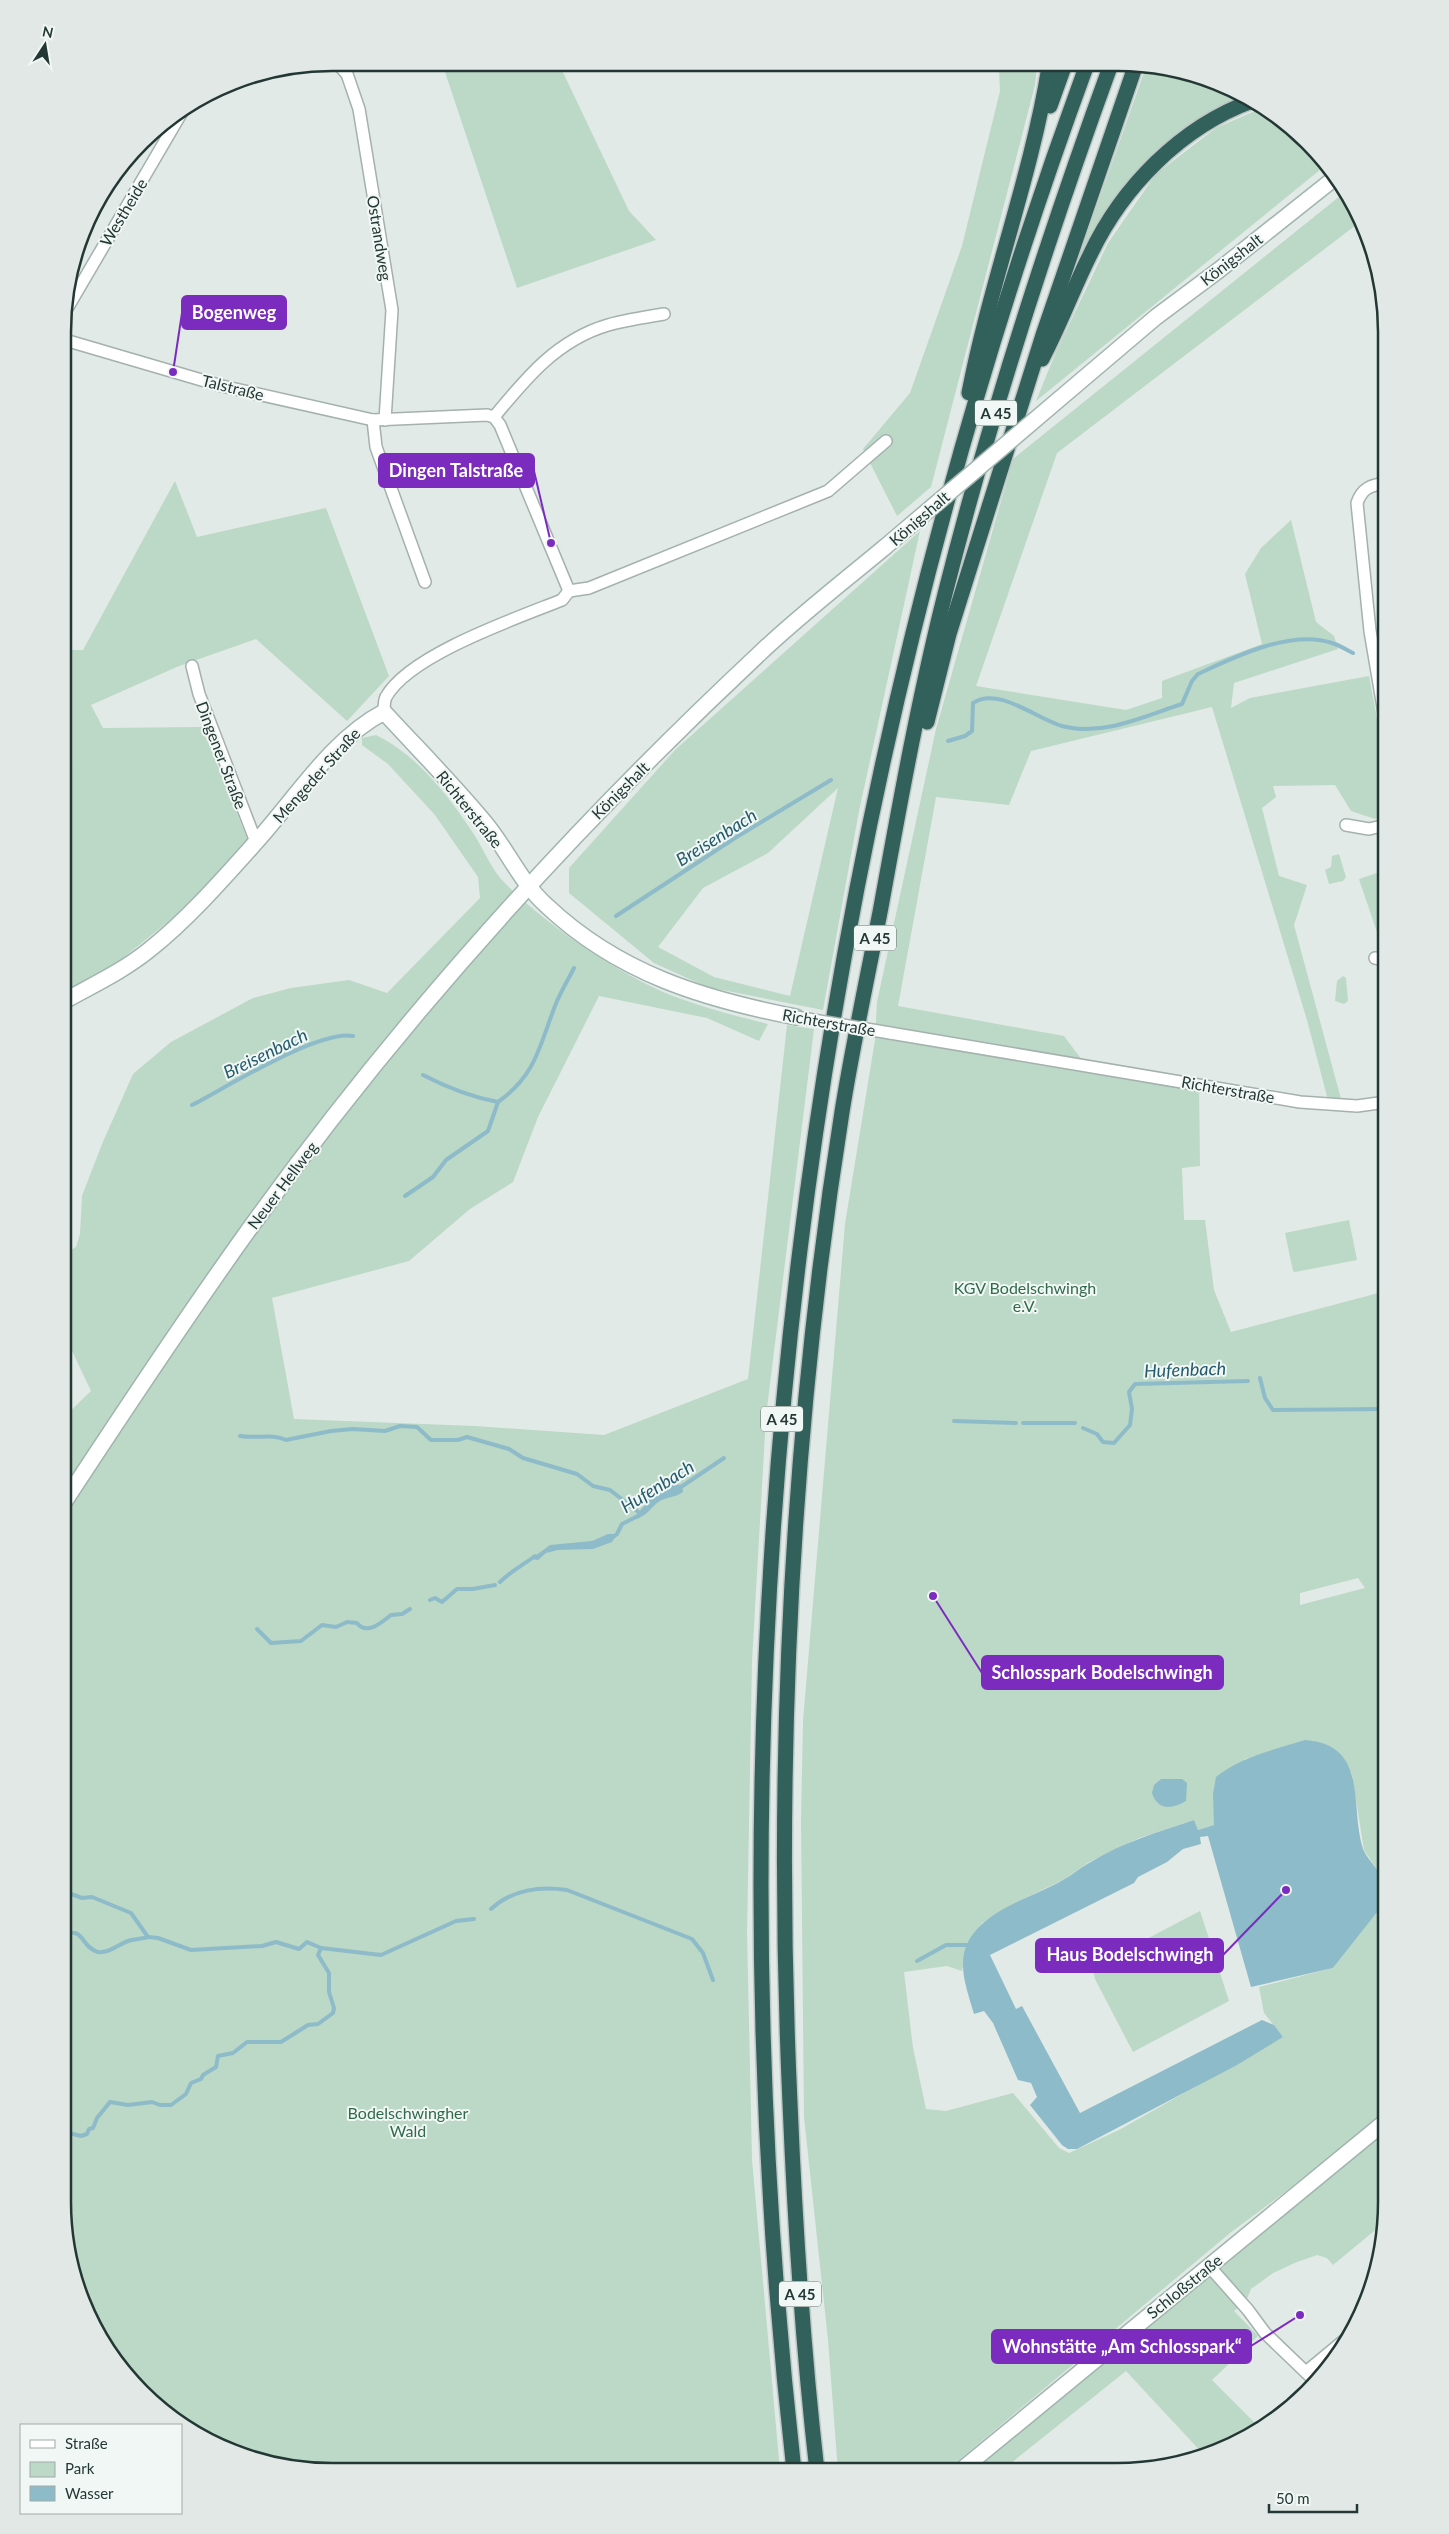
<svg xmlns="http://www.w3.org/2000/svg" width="1449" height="2534" font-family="Lato,sans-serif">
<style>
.green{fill:#bcd8c6;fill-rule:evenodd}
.water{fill:#8ebbc9}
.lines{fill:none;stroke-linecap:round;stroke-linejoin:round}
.stream{stroke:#8ebbc9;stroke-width:4}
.street-casing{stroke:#a4b1ad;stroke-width:14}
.secondary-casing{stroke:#a1b4af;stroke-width:18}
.highway-casing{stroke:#c1c7c6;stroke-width:18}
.street{stroke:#fff;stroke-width:11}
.secondary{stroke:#fff;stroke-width:15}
.highway{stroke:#32615b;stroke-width:15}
.street-bridge-casing{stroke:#a4b1ad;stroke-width:14;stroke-linecap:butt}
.secondary-bridge-casing{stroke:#a1b4af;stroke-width:18;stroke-linecap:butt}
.street-bridge{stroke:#fff;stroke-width:11}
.secondary-bridge{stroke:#fff;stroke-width:15}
.labels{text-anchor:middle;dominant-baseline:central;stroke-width:4;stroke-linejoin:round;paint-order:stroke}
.shield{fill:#f1f7f4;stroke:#61716e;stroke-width:1}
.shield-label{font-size:15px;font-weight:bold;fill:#233834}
.street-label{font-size:16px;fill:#233834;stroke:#f1f7f4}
.park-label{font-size:16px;fill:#326a4c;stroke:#f1f7f4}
.water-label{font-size:18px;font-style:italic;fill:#245b6d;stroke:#f1f7f4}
.rim{fill:none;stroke:#233834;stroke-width:2.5}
.leader{fill:none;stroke:#7b2cbf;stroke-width:2}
.callout-dot{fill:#7b2cbf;stroke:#f1f7f4;stroke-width:2}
.callout{fill:#7b2cbf;stroke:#7b2cbf;stroke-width:2}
.callout-label{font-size:18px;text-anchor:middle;font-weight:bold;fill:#fff}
</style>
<rect width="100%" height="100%" fill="#e1eae6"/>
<g class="green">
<polygon points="442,63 559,64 629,211 656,240 517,288"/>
<polygon points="999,67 1037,67 1035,85 931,487 897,516 863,449 910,393 962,246 1000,91"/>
<polygon points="1146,67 1169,68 1236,90 1245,97 1225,105 1158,150 1117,199 1065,296"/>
<polygon points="1262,108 1294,129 1326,165 1036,401 1056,352 1108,243 1156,174 1216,128"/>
<path d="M1345 192 1360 222 1057 453 976 686 1126 710 1162 698V681L1262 644 1245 574 1261 548 1291 520 1316 622 1334 636 1338 649 1234 683 1231 708 1250 698 1369 676 1386 767V813L1375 819 1351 811 1335 785 1273 786 1276 797 1262 808 1279 876 1307 885 1294 925 1341 1099 1329 1104 1307 1020 1212 707 1031 751 1009 805 936 797 898 1006 1064 1036 1085 1064 1199 1084 1200 1166 1182 1168 1184 1220H1205L1214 1290 1231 1332 1386 1291V1869L1378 1871 1364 1850 1352 1774 1345 1760 1275 1750 1245 1759 1214 1825 1198 1830 1194 1820 1139 1838 1089 1862 1063 1880 1023 1899 982 1923 967 1945 962 1971 947 1966 904 1972 913 2048 926 2109 946 2111 1013 2093 1059 2148 1069 2153 1119 2130 1283 2037 1264 2013 1259 1987 1333 1968 1386 1901V2117L1230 2233 960 2459 942 2471H838L828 2340 804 2117 801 1820 803 1721 845 1224 875 1040 877 1002 936 729 1013 459ZM1358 1578 1365 1588 1300 1605V1593Z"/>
<polygon points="175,481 197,537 326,508 389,676 347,721 256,639 179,666 91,705 103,728 202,727 249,843 174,917 119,961 124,971 64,1006 64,650 83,650"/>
<path d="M920 531 859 811 823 1010 707 987 654 963 569 893V868L675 750ZM838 788 790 996 714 977 658 947 703 888 768 853Z"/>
<path d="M376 735C417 755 448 795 473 833 483 848 490 866 501 879 540 921 619 975 673 996 704 1008 736 1016 768 1024L759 1041 707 1018 599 996 538 1117 513 1182 470 1209 409 1261 272 1298 294 1419 474 1426 604 1435 748 1379 787 1025 814 1029 766 1416 752 1661 747 1933 752 2160 780 2471 297 2469 229 2451 155 2405 108 2352 77 2289 63 2201V1418L91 1391 64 1334V1254L76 1247 80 1234 82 1196 102 1144 133 1074 171 1042 253 998 291 988 349 980 387 993 480 898 478 877 435 815 388 764 362 745V738Z"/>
<polygon points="1339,854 1346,877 1343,881 1329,884 1325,870 1331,867 1332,856"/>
<polygon points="1386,870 1386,887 1384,887 1386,946 1381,944 1359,879"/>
<polygon points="1343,976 1346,978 1348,1001 1344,1004 1335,1001 1337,981"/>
<polygon points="1349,1220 1357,1260 1295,1272 1293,1271 1285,1233"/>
<polygon points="1200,1911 1229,2001 1133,2052 1095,1979 1093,1970 1095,1966"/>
<polygon points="1386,2124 1385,2222 1333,2265 1327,2258 1317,2255 1297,2262 1273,2273 1251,2289 1246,2301 1234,2311 1258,2336 1212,2380 1261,2429 1205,2456 1126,2371 1001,2471 969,2471"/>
</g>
<g class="water">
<path d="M673 1484 682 1485 683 1492C675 1498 664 1497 657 1503 651 1508 645 1517 636 1519V1515L646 1504 640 1494 652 1493Z"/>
<polygon points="608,1534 617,1534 612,1542 593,1549 558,1550 546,1553 538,1560 531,1559 550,1545 592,1541"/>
<path d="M1305 1740C1370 1745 1349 1806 1363 1849 1366 1856 1373 1864 1378 1871L1386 1869V1901L1333 1968 1251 1987 1208 1836 1200 1837 1201 1844 1183 1849 1167 1862 1138 1877 1134 1883 990 1955 1016 2009 1022 2006 1080 2113 1262 2020 1274 2025 1283 2037 1237 2065 1077 2149H1068L1062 2145 1030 2105 1037 2097 1031 2083 1018 2080 993 2023 984 2011 974 2014C968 1992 957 1967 967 1944 984 1909 1032 1898 1063 1880 1072 1875 1080 1868 1089 1863 1121 1843 1158 1832 1194 1820L1198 1830 1214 1825 1213 1794 1216 1777C1242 1756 1274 1750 1305 1740Z"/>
<path d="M1161 1779H1182L1187 1783 1186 1801C1172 1809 1158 1811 1152 1793L1154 1785Z"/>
</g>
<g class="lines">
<g class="stream">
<path d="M948 741 965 736 972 731 973 703C998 686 1037 719 1062 726 1102 737 1145 716 1182 704L1192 681 1198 674C1234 657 1291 629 1332 643 1339 645 1347 650 1353 653"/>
<polyline points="616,916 735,838 831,780"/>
<path d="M423 1075C448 1088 471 1097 498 1102 536 1075 539 1047 555 1006 560 993 568 980 574 968"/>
<path d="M192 1105C227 1087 318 1030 353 1036"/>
<polyline points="405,1196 433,1177 446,1160 488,1131 498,1102"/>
<polyline points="1260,1378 1265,1398 1273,1410 1386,1409"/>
<polyline points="954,1421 1016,1423"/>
<polyline points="1023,1423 1075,1423"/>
<polyline points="1083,1428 1097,1434 1103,1442 1114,1443 1130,1425 1132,1409 1129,1392 1135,1384 1248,1381"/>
<path d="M240 1436C256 1439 272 1433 286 1440L331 1431 353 1429 385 1431 400 1426 417 1427 431 1440H458L467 1437 509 1449 523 1458 577 1474 593 1486 610 1490 641 1514"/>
<polyline points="678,1489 724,1458"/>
<polyline points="613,1537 617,1534 622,1524 638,1516"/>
<path d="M500 1582C511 1571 523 1565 535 1556"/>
<polyline points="430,1600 435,1598 442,1602 457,1589 473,1589 495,1585"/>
<path d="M257 1629 271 1643 301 1641 322 1625 336 1627 347 1622 357 1623C367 1636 382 1622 391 1615L402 1614 410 1609"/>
<polyline points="63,1891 82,1898 92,1897 131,1913 148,1937 158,1938 191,1950 262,1946 276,1942 299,1949 307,1942 321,1948 381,1955 456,1921 474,1919"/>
<path d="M491 1909C512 1890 540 1886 567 1890L692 1939 703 1953 713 1980"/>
<path d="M63 1935C85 1926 80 1947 98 1952 108 1954 119 1944 128 1941 134 1939 141 1939 148 1937"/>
<polyline points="917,1961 946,1945 967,1945"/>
<polyline points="63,2134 66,2136 69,2133 81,2136 87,2134 89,2129 93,2128 97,2118 110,2102 128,2105 152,2102 160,2105 171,2105 186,2094 191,2083 201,2079 203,2075 216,2067 218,2056 233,2053 247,2042 281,2042 308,2025 318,2024 333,2013 334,2008 329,1992 329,1973 318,1955 321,1948"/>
</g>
<g class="street-casing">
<g id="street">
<polyline points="337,63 347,74 359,109 392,310 385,420"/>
<polyline points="65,312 182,112"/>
<polyline points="65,340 222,386 373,420 487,415 494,417 500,425 569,591"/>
<path d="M494 417C526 378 557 340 608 325 626 320 645 317 664 314"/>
<polyline points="373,420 376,447 425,582"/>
<polyline points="192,666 199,694 256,842"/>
<path d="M384 712C384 708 384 701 386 697 409 655 517 618 562 600L569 591 589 588 828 491 886 441"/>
<path d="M1386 725 1370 631 1357 503C1362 488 1371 485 1386 483"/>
<polyline points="1346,825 1369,829 1386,825"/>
<polyline points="1375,958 1386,960"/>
<polyline points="890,1033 1300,1102 1357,1106 1386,1102"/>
<polyline points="1209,2266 1248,2310 1265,2333 1315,2381"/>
<polyline points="1306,2372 1347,2338"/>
</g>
</g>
<g class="secondary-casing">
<g id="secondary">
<polyline points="1070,390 1156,317 1219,270 1336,177"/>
<path d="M64 1001C93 985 123 971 149 950 188 919 223 879 256 842 295 799 332 739 384 712 418 749 454 785 486 824 508 851 521 883 547 906 618 973 703 999 796 1017"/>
<path d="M63 1504C122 1414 182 1323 245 1235 396 1024 570 831 759 654 799 616 843 582 885 547"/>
<polyline points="960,2471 1386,2121"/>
</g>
</g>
<g class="highway-casing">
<g id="highway">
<polyline points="1050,106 1064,67"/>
<path d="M1042 359C1060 325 1073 289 1090 255 1122 187 1181 127 1252 101"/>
<path d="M969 393C990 283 1031 178 1049 67"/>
<polyline points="927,722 949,634 1043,335 1135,67"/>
<path d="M794 2471C702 1657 804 835 1086 67"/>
<path d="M817 2471C803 2349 795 2226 790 2103 775 1773 790 1439 842 1112 853 1043 868 975 881 907 900 802 919 697 945 594 990 416 1047 240 1110 67"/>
</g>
</g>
<use href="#street" class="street"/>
<use href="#secondary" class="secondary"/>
<use href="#highway" class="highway"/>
<g class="street-bridge-casing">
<polyline id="street-bridge" points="796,1017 890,1033"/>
</g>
<g class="secondary-bridge-casing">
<polyline id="secondary-bridge" points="885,547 1070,390"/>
</g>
<use href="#street-bridge" class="street-bridge"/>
<use href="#secondary-bridge" class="secondary-bridge"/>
</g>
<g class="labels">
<g class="shield">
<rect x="975" y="400.5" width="42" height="25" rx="4"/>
<rect x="854" y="925.5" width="42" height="25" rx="4"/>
<rect x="761" y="1406.5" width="42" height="25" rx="4"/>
<rect x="779" y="2281.5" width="42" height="25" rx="4"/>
</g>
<g class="shield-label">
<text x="996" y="413">A 45</text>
<text x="875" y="938">A 45</text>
<text x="782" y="1419">A 45</text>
<text x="800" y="2294">A 45</text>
</g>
<g class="street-label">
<text transform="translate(123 212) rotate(-59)">Westheide</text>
<text transform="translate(380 238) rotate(81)">Ostrandweg</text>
<text transform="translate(1231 259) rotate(-38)">Königshalt</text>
<text transform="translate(233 387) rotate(14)">Talstraße</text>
<text transform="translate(919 518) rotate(-41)">Königshalt</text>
<text transform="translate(222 755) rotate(69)">Dingener Straße</text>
<text transform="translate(316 775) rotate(-48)">Mengeder Straße</text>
<text transform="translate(620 790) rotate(-45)">Königshalt</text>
<text transform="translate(470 809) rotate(51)">Richterstraße</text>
<text transform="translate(829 1022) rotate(10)">Richterstraße</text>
<text transform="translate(1228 1089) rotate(10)">Richterstraße</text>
<text transform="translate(282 1185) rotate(-53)">Neuer Hellweg</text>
<text transform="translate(1184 2286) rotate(-39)">Schloßstraße</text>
</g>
<g class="park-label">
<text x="1025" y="1287">KGV Bodelschwingh<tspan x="1025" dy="18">e.V.</tspan></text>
<text x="408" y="2112">Bodelschwingher<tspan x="408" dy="18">Wald</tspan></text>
</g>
<g class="water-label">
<text transform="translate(716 837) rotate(-32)">Breisenbach</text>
<text transform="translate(265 1053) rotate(-26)">Breisenbach</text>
<text transform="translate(1185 1369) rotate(-2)">Hufenbach</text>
<text transform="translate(657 1486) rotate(-32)">Hufenbach</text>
</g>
</g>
<path d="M0 0H1449V2534H0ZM332 71H1117A261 261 0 0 1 1378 332V2202A261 261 0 0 1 1117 2463H332A261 261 0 0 1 71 2202V332A261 261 0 0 1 332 71Z" fill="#e1e8e5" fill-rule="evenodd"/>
<path class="rim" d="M332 71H1117A261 261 0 0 1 1378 332V2202A261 261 0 0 1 1117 2463H332A261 261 0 0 1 71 2202V332A261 261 0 0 1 332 71Z"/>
<path class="leader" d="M173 372L182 313M551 543L534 471M933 1596L982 1673M1286 1890L1223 1955M1300 2315L1251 2346"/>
<g class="callout-dot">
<circle cx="173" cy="372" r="5"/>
<circle cx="551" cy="543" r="5"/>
<circle cx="933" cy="1596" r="5"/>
<circle cx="1286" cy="1890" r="5"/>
<circle cx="1300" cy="2315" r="5"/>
</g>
<g class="callout">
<rect x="182" y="296" width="104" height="33" rx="5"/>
<rect x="379" y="454" width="155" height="33" rx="5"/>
<rect x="982" y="1656" width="241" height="33" rx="5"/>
<rect x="1036" y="1939" width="187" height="33" rx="5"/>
<rect x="992" y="2330" width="259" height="33" rx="5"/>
</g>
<g class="callout-label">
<text x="234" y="319">Bogenweg</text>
<text x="456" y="477">Dingen Talstraße</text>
<text x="1102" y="1679">Schlosspark Bodelschwingh</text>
<text x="1130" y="1961">Haus Bodelschwingh</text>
<text x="1122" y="2353">Wohnstätte „Am Schlosspark“</text>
</g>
<rect x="20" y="2424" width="162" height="90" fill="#f1f7f4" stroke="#9faba7"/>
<rect x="30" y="2440" width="25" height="8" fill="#ffffff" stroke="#9faba7"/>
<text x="65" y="2449" font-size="15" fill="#233834">Straße</text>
<rect x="30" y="2462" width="25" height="15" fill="#bcd8c6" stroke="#9faba7"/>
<text x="65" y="2474" font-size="15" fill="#233834">Park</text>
<rect x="30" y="2486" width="25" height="15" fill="#8ebbc9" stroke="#9faba7"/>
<text x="65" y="2499" font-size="15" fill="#233834">Wasser</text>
<g transform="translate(45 45) rotate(12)" stroke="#f1f7f4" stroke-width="4" paint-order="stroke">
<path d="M0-4L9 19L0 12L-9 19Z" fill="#233834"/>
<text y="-8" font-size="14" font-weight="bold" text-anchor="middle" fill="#233834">N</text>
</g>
<path d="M1269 2504v8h88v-8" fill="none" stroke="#233834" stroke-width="2.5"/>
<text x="1276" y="2504" font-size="15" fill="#233834" stroke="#f1f7f4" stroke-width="4" paint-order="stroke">50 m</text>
</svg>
